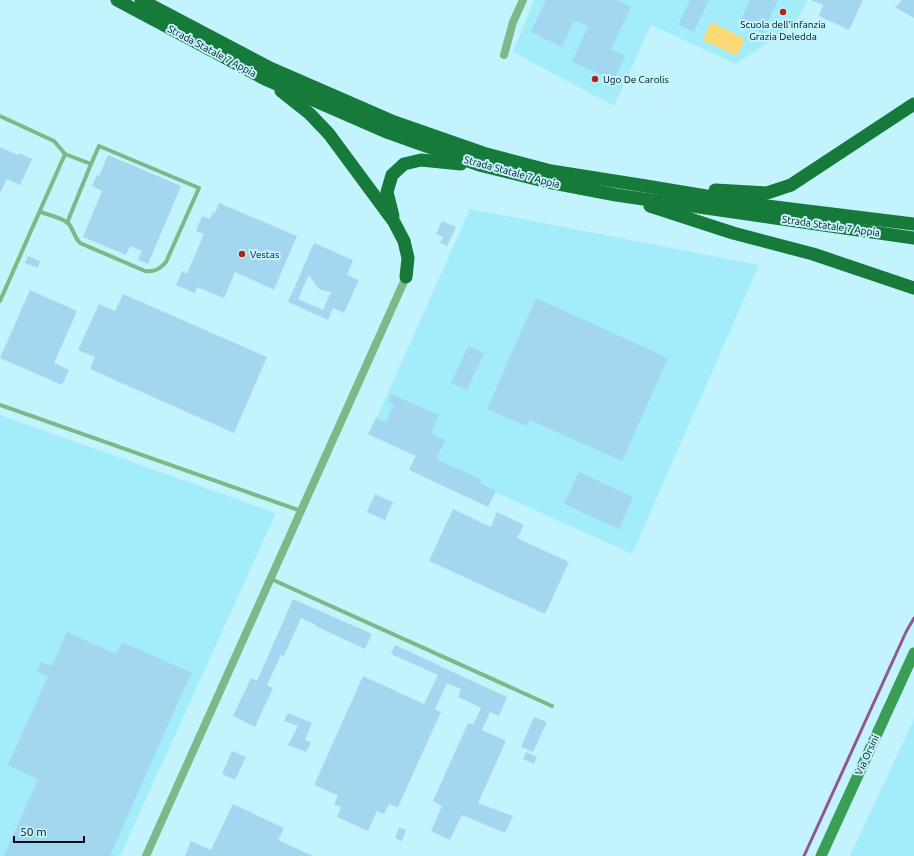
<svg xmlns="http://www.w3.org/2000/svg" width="914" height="856" font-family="Ubuntu,sans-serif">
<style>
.built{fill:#a3ecf9}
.green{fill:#fcd876}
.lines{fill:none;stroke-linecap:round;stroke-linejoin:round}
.stream{stroke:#905891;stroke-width:3}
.building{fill:#a3d7f0;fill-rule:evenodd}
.service{stroke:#7cb888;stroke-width:4}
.minor{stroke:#7cb888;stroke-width:8}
.secondary{stroke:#3b9e57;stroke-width:11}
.trunk{stroke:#167a3a;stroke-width:13}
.poi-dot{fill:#b22317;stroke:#c3f4fd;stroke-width:1.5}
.labels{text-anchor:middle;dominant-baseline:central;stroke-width:4;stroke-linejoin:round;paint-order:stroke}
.poi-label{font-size:10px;fill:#000f13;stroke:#c3f4fd;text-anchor:start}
.street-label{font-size:10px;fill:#000f13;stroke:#c3f4fd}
</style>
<rect width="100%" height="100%" fill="#c3f4fd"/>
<g class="built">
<polygon points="534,0 808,0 794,24 781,34 736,64 651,25 614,106 513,52"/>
<polygon points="470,209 759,265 632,554 369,435"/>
<polygon points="0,415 276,513 120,856 0,856"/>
<polygon points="914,719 914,856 850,856"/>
</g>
<polygon class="green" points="711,22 745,39 737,56 703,40"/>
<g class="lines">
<polyline class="stream" points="804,856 906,632 914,618"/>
</g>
<g class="building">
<polygon points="546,0 616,0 631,7 611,49 625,56 614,80 572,62 588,26 574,20 562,47 531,32"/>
<polygon points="690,0 709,0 694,32 678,25"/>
<polygon points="750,0 778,0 763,33 740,22"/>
<polygon points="811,0 863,0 849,30 819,16 823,5"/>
<polygon points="902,0 914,0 914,18 895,7"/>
<polygon points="0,147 18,155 19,153 32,159 20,185 7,179 0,193"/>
<polygon points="108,155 181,186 148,264 138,260 142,251 130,246 126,255 83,237 102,191 92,186 97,175 99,176"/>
<polygon points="219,203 297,236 274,290 235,272 224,298 197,287 195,293 176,285 182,271 187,274 204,234 196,231 202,216 210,219 213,212 215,213"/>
<polygon points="442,221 456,227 447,246 440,243 443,237 436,234"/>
<path d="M314 243 353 260 347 275 359 280 344 313 333 308 328 320 288 302ZM309 275 318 288 321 290 331 292 323 310 298 299Z"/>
<polygon points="28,256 40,261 38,268 25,263"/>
<polygon points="30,290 77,311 54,363 69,370 62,385 0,358"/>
<polygon points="123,294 267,357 234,433 90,369 95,357 78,350 99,304 115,311"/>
<polygon points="536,298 668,358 622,461 530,420 526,426 487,409"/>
<polygon points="468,346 484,353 467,390 451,383"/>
<polygon points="391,394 439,415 431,433 445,440 436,459 482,480 480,483 496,491 488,507 409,470 416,456 368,434 376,418 386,422 394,404 388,401"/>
<polygon points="579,472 633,497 619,529 564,504"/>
<polygon points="375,494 393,502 385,520 367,512"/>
<polygon points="453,509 491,527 497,512 524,525 517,538 569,562 545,614 429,561"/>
<polygon points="293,599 372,634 365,649 315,626 316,625 301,618 284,656 281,655 267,685 273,688 255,727 233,716 251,678 257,681"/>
<polygon points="67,632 116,654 122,642 192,673 187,684 186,684 110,856 4,856 38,779 8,765 48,676 37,672 41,662 52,666"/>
<polygon points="395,645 507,697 499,716 490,712 482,730 506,741 478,803 513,816 505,833 462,815 450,840 431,831 442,806 433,801 468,723 473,725 481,708 458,697 461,689 447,683 435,709 441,712 398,807 389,804 384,814 377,811 368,831 337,817 341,807 334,804 338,796 315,785 315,783 363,676 424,704 438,675 391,654"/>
<polygon points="288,713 312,723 305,740 311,742 306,752 288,745 298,726 284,721"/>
<polygon points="534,717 547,722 533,752 521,747"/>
<polygon points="232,751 246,757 235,780 222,774"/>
<polygon points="526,752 537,757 534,764 523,759"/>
<polygon points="233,804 284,828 278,840 313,856 185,856 191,841 211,850"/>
<polygon points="399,827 406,830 402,841 395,838"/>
</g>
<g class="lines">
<g class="service">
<polyline points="0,116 54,141 65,154 0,301"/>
<path d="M40 212C47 214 63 219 68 223 73 228 74 237 80 243L145 271C155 272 160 269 166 262L199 188 99 146 91 164 65 154"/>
<polyline points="67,223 91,164"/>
<polyline points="0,405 301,511"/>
<polyline points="271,579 552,706"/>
</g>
<g class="minor">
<polyline points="504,55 513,22 523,0"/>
<polyline points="146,856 406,277"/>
</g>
<polyline class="secondary" points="821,856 914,653"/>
<g class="trunk">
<polyline points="117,0 265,79 389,133 479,165 548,182 616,195 914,238"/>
<polyline points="141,0 270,68 394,122 483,153 551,171 646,186 767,206 914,224"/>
<polyline points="281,91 310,114 329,134 394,222 404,241 408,258 406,277"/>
<polyline points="715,190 767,193 791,185 914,104"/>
<polyline points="650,206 733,233 813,254 914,288"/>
<polyline points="393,216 387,192 392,175 404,164 421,160 461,164"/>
</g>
</g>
<g class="poi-dot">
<circle cx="783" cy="12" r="4"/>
<circle cx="595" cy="79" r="4"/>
<circle cx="242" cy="254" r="4"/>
</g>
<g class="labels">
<g class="poi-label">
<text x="783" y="24" text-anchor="middle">Scuola dell'infanzia<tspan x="783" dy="12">Grazia Deledda</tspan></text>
<text x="603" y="79">Ugo De Carolis</text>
<text x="250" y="254">Vestas</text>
</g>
<g class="street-label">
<text transform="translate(212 51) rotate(28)">Strada Statale 7 Appia</text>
<text transform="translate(512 172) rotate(15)">Strada Statale 7 Appia</text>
<text transform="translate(831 226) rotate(8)">Strada Statale 7 Appia</text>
<text transform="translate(867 755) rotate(-65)">Via Orsini</text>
</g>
</g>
<path d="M14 836v6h70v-6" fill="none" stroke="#000f13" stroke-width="2"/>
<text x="20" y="836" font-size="12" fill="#000f13" stroke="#c3f4fd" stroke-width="3" paint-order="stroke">50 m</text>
</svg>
